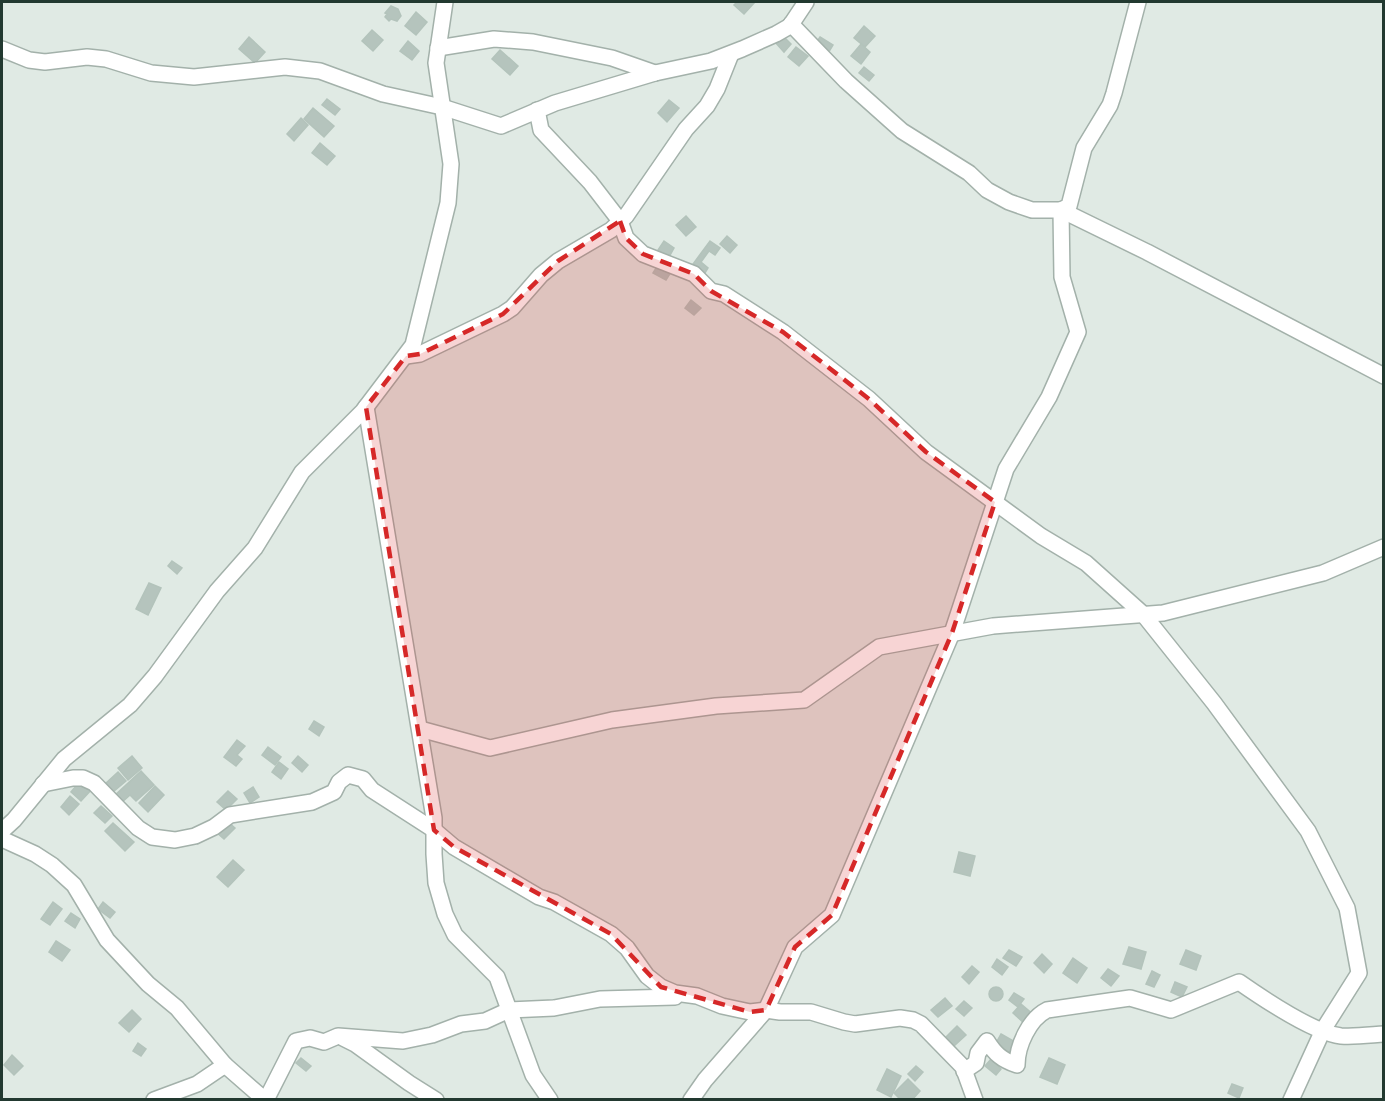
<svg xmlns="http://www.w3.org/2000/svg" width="1385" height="1101" font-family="'Source Sans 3',sans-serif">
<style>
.building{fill:#b5c4bd;stroke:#b3c3bb;stroke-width:1.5}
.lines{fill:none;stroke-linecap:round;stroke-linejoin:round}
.minor-casing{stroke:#a3b1aa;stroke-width:18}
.minor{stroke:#fff;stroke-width:15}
.marked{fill:#d62828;fill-opacity:0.2;stroke:#d62828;stroke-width:4.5;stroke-dasharray:12 8;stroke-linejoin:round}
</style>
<rect width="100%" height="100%" fill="#e0eae4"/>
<g class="building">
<polygon points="737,2 755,2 744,14 734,5"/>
<polygon points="391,6 398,9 401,16 397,21 391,19 389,21 385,17 387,14 385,13"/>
<polygon points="416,12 427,22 416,35 405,26"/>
<polygon points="864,26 875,36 865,47 854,38"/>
<polygon points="372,30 383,40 373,51 362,41"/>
<polygon points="782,35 791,44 784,52 775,42"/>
<polygon points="249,37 265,52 255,63 239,49"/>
<polygon points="820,37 833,45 827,55 814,46"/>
<polygon points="408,41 419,51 412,60 400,51"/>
<polygon points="861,44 870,52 861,64 851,56"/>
<polygon points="796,47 808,56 799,66 788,57"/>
<polygon points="500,50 518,66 510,75 492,59"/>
<polygon points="864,67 874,75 869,81 859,73"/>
<polygon points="327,99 340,109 335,115 322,105"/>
<polygon points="669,100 679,108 667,122 658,113"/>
<polygon points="313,108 334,126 324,137 304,119"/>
<polygon points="301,118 308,125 294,141 287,134"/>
<polygon points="320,143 335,156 327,165 312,153"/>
<polygon points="686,216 696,227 686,236 676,225"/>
<polygon points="727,236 737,245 730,253 720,244"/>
<polygon points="664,241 674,248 669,257 658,250"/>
<polygon points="710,241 720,248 715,255 709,251 701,262 708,268 705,273 693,264"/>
<polygon points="658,265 671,272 666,280 653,273"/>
<polygon points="691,300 701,308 694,315 685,308"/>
<polygon points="172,561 182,568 177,574 168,566"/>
<polygon points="149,583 161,588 148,615 136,609"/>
<polygon points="314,721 324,727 319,736 309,729"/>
<polygon points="237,740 245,746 237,755 242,759 236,766 224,757"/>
<polygon points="268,747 281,757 275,765 262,755"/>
<polygon points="132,756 142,768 128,780 118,768"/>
<polygon points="298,756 308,765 302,772 292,763"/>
<polygon points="279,762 288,769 281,779 272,772"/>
<polygon points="141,771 154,785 136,801 130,795 120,804 113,797"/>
<polygon points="118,772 126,781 113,792 106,783"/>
<polygon points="81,780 92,789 81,801 71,792"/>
<polygon points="155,786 164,795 148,812 139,803"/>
<polygon points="253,787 259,797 250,803 244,793"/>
<polygon points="228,791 237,799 226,810 217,802"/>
<polygon points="70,796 79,804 69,815 61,807"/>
<polygon points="101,806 112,816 105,823 94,813"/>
<polygon points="227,821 235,828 224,839 216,832"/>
<polygon points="113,823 134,842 125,851 105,831"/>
<polygon points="959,852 975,856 970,876 954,872"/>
<polygon points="233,860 244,870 228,887 217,877"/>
<polygon points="53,902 62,909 50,925 41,919"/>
<polygon points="103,902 115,912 110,918 98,909"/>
<polygon points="71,913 80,919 75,928 65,921"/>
<polygon points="56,941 70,950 62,961 49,952"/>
<polygon points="1129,947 1146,952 1141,969 1123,964"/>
<polygon points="1009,950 1022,957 1016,966 1003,958"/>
<polygon points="1186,950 1201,956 1196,970 1180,964"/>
<polygon points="1042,954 1052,964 1044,973 1034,963"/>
<polygon points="1073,958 1087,968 1077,983 1063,973"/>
<polygon points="997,959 1008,967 1002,975 992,967"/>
<polygon points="972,966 979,972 969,984 962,977"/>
<polygon points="1108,969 1119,976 1111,986 1101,978"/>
<polygon points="1152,971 1160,975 1154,987 1146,984"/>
<polygon points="1175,982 1187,987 1182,997 1171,992"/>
<circle cx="996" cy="994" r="7"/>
<polygon points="1014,993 1024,999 1018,1007 1009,1000"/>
<polygon points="945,998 952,1006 938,1017 931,1010"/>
<polygon points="964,1001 972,1008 964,1016 956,1009"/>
<polygon points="1021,1004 1034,1015 1025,1024 1013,1013"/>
<polygon points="132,1010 141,1019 129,1032 119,1023"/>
<polygon points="957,1026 966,1035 954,1046 946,1037"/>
<polygon points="1001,1034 1017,1043 1011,1053 995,1045"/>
<polygon points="138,1043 146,1049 141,1056 133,1051"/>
<polygon points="12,1055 23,1066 14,1075 4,1065"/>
<polygon points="301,1058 311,1066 306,1071 296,1063"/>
<polygon points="1049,1058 1065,1065 1057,1084 1040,1077"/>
<polygon points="991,1059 1001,1069 996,1075 985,1066"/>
<polygon points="916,1066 923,1072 915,1081 908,1074"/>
<polygon points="887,1069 901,1076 891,1097 877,1090"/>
<polygon points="908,1079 920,1091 912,1100 901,1100 894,1093"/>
<polygon points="1232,1084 1243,1088 1239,1098 1228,1093"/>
</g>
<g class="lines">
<g class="minor-casing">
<g id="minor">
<polyline points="791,24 846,81 902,131 969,173 987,190 1009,202 1032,210 1061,210 1147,252 1384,376"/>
<polyline points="438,48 494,39 533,42 612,58 655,73"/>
<polyline points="2,49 29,60 45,62 87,57 106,59 151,73 194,77 285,67 320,71 383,94 442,107 501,126 555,103 655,73 711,61 742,49 776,34 790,26 806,2"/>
<polyline points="537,110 541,130 590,182 620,221 626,238 643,254 694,274 711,291 724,294 783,332 869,399 926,452 1041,536 1086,563 1143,614 1214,703 1308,831 1347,908 1359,973 1323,1030 1291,1100"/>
<polyline points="1061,210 1069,206 1084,148 1110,105 1114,93 1138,2"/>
<polyline points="406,356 420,354 503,314 512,308 541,275 558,261 611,230 626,216 686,129 707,106 717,89 731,54"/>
<polyline points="366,407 434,818 434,854 436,883 445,914 455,935 497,977 533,1075 550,1100"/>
<polyline points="420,729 490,748 612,720 716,706 804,700 879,647 993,626 1163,613 1323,573 1384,547"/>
<polyline points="43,784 73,778 83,778 94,783 138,828 152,837 175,840 195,836 214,827 230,815 312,802 334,792 339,782 348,775 363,779 372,790 434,830 454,847 539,897 554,902 611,934 627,948 647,976 661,987 675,993 697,996 722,1006 750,1012 766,1010 780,1012 811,1012 844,1022 855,1024 900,1018 913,1020 921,1024 963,1067 975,1100"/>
<polyline points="2,831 14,820 64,759 130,705 155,676 217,591 255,548 302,472 363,411 413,345 448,203 451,164 436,63 445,2"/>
<polyline points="2,839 35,854 52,865 74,885 107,940 148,984 177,1008 225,1065"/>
<polyline points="343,1038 355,1044 409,1083 436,1100"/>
<path d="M964 1071 976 1063 978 1053 987 1041C995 1054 1002 1060 1017 1065 1017 1046 1029 1019 1047 1010L1130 998 1171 1010 1239 982C1262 998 1314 1033 1341 1036 1355 1037 1370 1035 1384 1034"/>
<polyline points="154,1100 197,1084 225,1065 265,1100"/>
<polyline points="266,1100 296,1041 310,1038 324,1042 338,1036 403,1041 432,1035 461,1024 485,1021 509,1010 554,1008 600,999 675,997"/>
<polyline points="691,1100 705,1080 766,1010 795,947 832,915 952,633 1006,469 1049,397 1078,332 1062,277 1061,210"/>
</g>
</g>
<use href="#minor" class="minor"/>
</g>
<path class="marked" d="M620 221 626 238 643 254 694 274 711 291 783 332 869 399 926 452 995 502 952 633 832 915 795 947 766 1010 750 1012 661 987 611 934 454 847 434 830 366 407 406 356 420 354 503 314 558 261Z"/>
<rect width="1385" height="1101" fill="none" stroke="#223930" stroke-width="6"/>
</svg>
